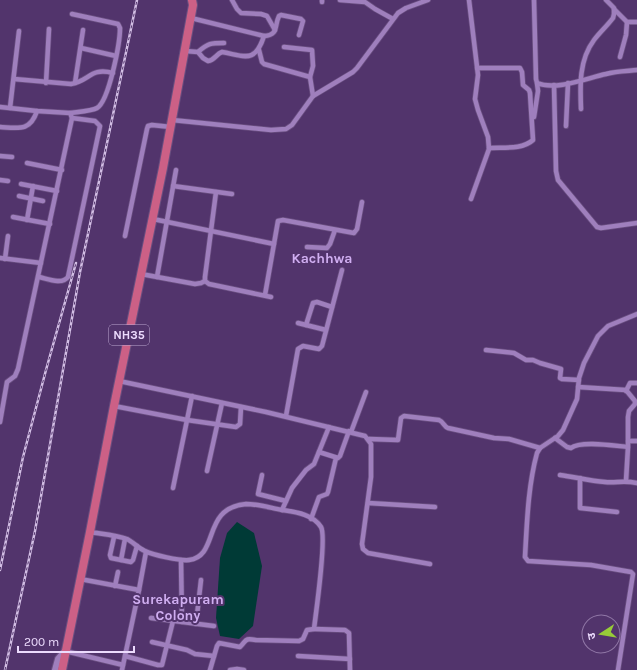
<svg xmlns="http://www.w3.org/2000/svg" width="637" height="670" font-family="Karla,'Noto Sans Devanagari',sans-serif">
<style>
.water{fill:#003a36}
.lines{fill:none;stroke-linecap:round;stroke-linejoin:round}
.minor-casing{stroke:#6a4f80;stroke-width:6}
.secondary-casing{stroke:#6a4f80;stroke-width:8}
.trunk-casing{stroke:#6a4f80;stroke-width:10}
.minor{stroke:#9f7fbd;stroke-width:4.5}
.secondary{stroke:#9f7fbd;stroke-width:6}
.trunk{stroke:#cc6086;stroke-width:8}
.rail-casing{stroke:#d3bfe5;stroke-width:2.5}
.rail{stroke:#52346c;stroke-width:1;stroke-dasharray:3;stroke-linecap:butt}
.labels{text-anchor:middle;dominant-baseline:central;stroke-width:4;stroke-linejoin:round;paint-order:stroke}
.shield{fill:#52346c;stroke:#bea9d2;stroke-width:1}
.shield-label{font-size:12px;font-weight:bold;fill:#ecdbfd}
.neighbourhood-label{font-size:14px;font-weight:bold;fill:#d0aef1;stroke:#52346c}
</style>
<rect width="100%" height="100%" fill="#52346c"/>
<polygon class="water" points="237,522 254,533 262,566 253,626 239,639 220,636 216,618 220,558 227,533"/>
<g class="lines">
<g class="minor-casing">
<g id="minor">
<polyline points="232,0 237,9 241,13 261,14 267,16 275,30"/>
<polyline points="340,0 365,2 375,9 393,19"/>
<polyline points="469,0 478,75 475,99 478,110 488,137 489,149 471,199"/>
<path d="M534 0 536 79 537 83C556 91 587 78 606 74 616 71 627 71 637 70"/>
<polyline points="322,2 322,0"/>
<polyline points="614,9 627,22 637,22"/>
<path d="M191 18 264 36C279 35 274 26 279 16L281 15 301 19 303 21 299 35"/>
<polyline points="284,47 312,50 313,66 310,77"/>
<polyline points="81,48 116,56"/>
<polyline points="259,50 262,62 264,64 310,77 313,96"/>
<path d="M185 51 198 52 203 58 208 61C215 60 216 54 222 52 245 56 255 64 264 36"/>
<path d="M198 52C208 43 211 43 224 43"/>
<polyline points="620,57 626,35 627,22"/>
<path d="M477 68H520L522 72 523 85 529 90 530 93 533 140C522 150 503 147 489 148"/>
<path d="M14 79 71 84C90 81 90 67 113 73"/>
<polyline points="46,83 49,29"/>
<polyline points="75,83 83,30"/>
<polyline points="554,85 556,171 558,180 597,227 601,228 637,223"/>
<polyline points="0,107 37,111 70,113 72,118 18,369 15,376 7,382 0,422"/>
<polyline points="10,108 19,31"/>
<path d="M581 109C580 85 579 60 594 40 600 32 607 26 613 18L614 14V8L606 0"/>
<path d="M70 113C76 112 92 111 97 108 109 101 120 43 120 28L118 24 72 14"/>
<polyline points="534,117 538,91 537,83"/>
<polyline points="172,120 271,130 286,129 292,125 313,96 353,72 357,68 398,13 406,8 428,0"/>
<polyline points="566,126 568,83"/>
<path d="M0 127C18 128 30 132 37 111"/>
<polyline points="0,156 12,157"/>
<polyline points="27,163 62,170"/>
<polyline points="0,180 8,181"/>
<polyline points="21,184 57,191"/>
<polyline points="173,186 232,194"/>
<polyline points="216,192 205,277 205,281 209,284 271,297"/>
<polyline points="19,196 43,201"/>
<polyline points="13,217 50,224"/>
<polyline points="153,219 274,244"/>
<polyline points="27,220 33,186"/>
<polyline points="125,236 147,129 148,126 152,125 171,127"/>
<polyline points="307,247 327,248 330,244 335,230"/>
<polyline points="0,258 41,263"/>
<polyline points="5,259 8,236"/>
<polyline points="141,274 195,284 201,283 205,281"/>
<path d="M39 277C48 279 62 285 68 277L99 131 100 126 95 121 72 118"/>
<polyline points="157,277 176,170"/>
<polyline points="265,295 278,221 283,220 354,233 357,229 362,202"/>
<polyline points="298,323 326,330"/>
<polyline points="306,325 313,303 317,302 332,307"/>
<polyline points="486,350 514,353 526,360 533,360 540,363 561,369 560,378 562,379 579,380"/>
<polyline points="119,381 266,412 365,436 371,444 371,477 362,544 363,549 368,553 430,564"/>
<polyline points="578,387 626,390 635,401 635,404 629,411 628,417 628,447 626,481"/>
<polyline points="626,391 630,383 637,383"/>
<polyline points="114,406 187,420 236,427 240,424 241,407"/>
<polyline points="286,416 298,349 303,346 319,349 322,346 342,270"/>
<polyline points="351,432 366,392"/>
<path d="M555 438 567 447 571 448C581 440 616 446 628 447"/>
<path d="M369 439 398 440 401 418 404 416 439 420C444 422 444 427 448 428L494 438 509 439 540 448"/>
<polyline points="628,441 637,441"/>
<polyline points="319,452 338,458 340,456 349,431"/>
<polyline points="207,471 222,403"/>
<polyline points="262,475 258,494 286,501"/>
<path d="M560 475C575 477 590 481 605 482 617 483 624 480 637 483"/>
<polyline points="580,478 580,508 617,512"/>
<polyline points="173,488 192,396"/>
<polyline points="368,503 435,507"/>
<polyline points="311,519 319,497 327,494 328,492 336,458"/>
<path d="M90 532C102 534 116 535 127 539 133 542 138 548 145 551 153 555 180 561 189 560 220 556 201 508 246 504 258 504 271 508 282 510L292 488 306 470 314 464 329 427"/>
<polyline points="114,537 110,555 111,558 131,562 133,560 137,546"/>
<polyline points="121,560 125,539"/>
<polyline points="181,560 182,622"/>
<polyline points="80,579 139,590 122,670"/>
<polyline points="115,586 118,572"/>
<polyline points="139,590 146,552"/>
<polyline points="151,618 214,626"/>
<polyline points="196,624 201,580"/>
<polyline points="314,629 345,630 349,633 350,670"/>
<polyline points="152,642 187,650 195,654 214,656"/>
<polyline points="65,651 123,665"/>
<polyline points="125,656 158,665 162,665 173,621"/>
<polyline points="298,656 350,659"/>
<path d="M210 670 217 646 219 643 240 647C247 640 244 638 256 640L299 641 303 639 307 630 314 629C316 612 327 537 321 527 313 514 295 512 282 510"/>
<polyline points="230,670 237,669 244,670"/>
<path d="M618 670 633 574 631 572 591 565 528 561 525 557C527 522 528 486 537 453L540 448 558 436 563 430 577 399 579 378 584 363 598 336 608 326 637 314"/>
</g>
</g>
<g class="secondary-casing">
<polyline id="secondary" points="55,670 58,659 65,651"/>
</g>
<g class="trunk-casing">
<polyline id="trunk" points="62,670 90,532 114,406 163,168 193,5 192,0"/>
</g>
<use href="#minor" class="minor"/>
<use href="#secondary" class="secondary"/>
<use href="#trunk" class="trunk"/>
<g class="rail-casing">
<g id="rail">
<polyline points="0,570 23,457 46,370 76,263"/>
<polyline points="5,670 35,531 80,272 137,0"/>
</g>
</g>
<use href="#rail" class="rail"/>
</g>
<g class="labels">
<rect class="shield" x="109" y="325" width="40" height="20" rx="3"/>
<g class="shield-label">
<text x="129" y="335">NH35</text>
</g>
<g class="neighbourhood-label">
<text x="322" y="258">Kachhwa</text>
<text x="178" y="599">Surekapuram<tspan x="178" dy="16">Colony</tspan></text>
</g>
</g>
<g transform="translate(601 634) rotate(258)"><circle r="19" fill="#52346c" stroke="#9077a6"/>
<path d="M0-3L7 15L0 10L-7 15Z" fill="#97cc38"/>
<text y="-6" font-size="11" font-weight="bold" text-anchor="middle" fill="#ecdbfd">उ</text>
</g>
<path d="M18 646v6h116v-6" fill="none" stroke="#ecdbfd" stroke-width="2"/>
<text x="24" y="646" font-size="12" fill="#ecdbfd" stroke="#52346c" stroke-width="3" paint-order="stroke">200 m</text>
</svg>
